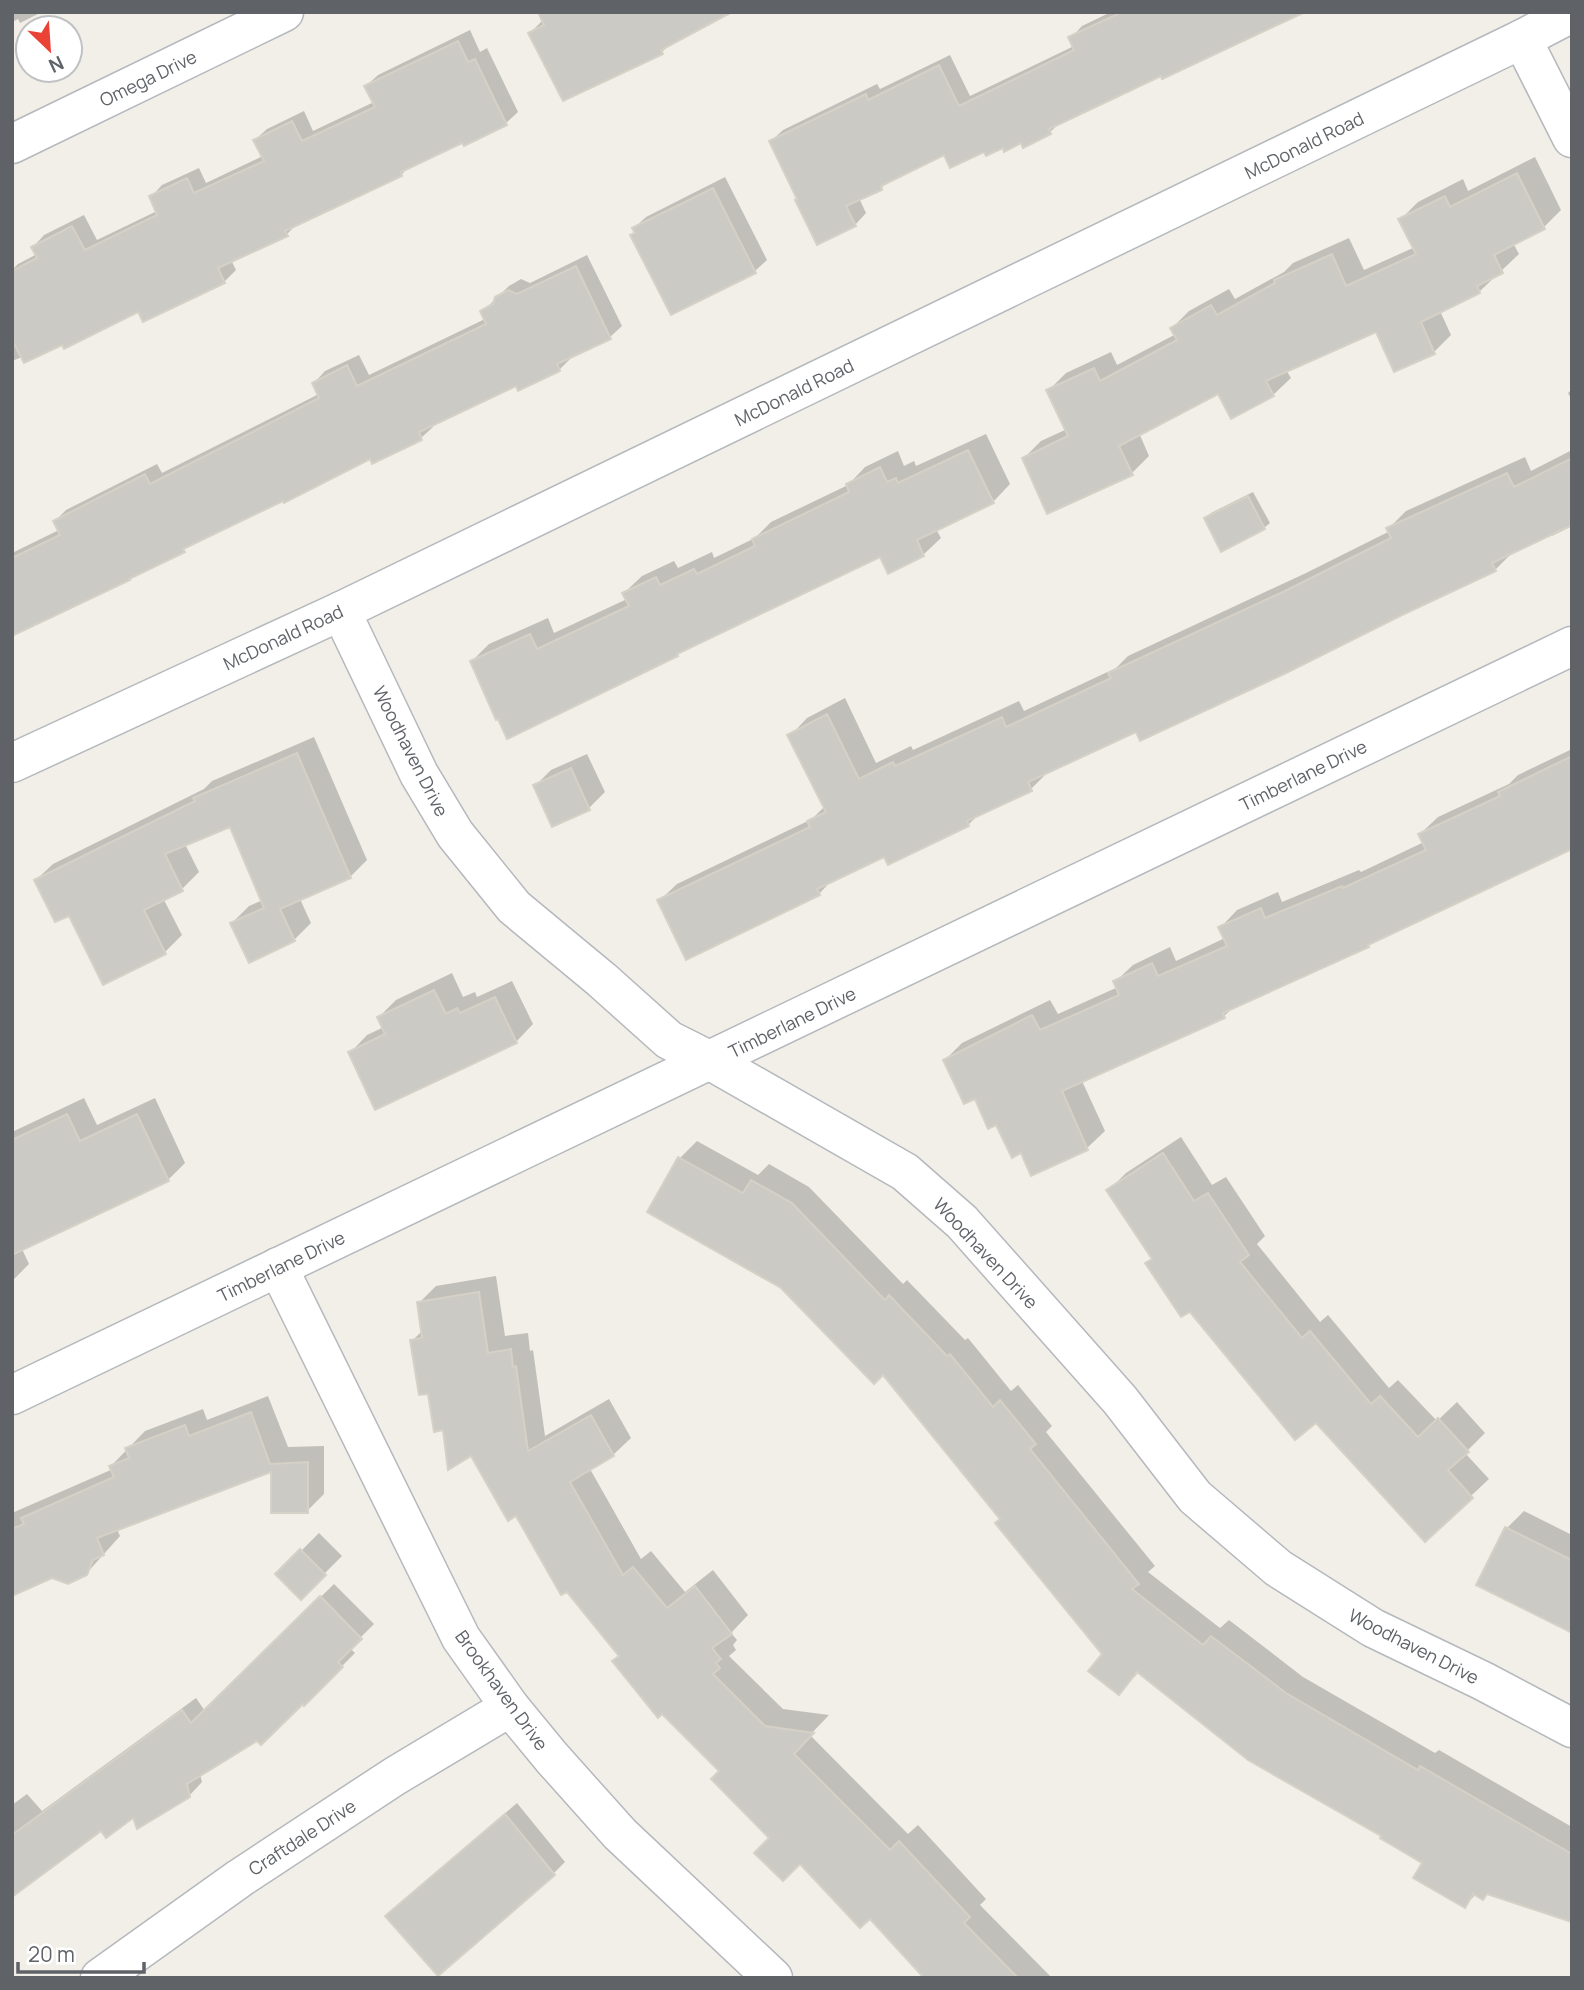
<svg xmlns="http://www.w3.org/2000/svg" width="1584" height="1990" font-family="Manrope,sans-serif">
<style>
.shadow{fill:#0003}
.building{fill:#cccac5;stroke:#d6d1c6;stroke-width:2}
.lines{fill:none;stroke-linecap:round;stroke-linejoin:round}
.minor-casing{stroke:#b5b8bc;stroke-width:41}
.minor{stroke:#fff;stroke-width:38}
.labels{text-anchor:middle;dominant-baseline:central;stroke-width:7;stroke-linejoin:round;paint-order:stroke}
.street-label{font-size:18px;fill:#5f6368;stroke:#fff}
</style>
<rect width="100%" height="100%" fill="#f1efe8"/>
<g class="shadow">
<polygon points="12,12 42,12 20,23 18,19 12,22"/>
<polygon points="1111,12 1302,12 1062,121 1050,132 1024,145 1022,141 1003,145 944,152 889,180 881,188 859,198 866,213 855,225 799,199 771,141 783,130 877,84 880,89 950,55 970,96 1074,46 1071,38 1082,26"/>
<polygon points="543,20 673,41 662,52 530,33"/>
<polygon points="470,30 480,52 487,48 518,112 506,123 465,144 463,140 410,166 401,175 298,223 287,234 231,260 236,270 224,282 139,310 12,361 12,270 18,264 37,254 33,247 44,235 84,215 97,240 157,211 151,197 162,185 199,168 206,183 263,156 255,140 267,129 304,111 313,131 374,102 366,86 378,75"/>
<polygon points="1535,157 1561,210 1544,227 1513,243 1519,254 1479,292 1440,311 1451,335 1434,352 1377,330 1286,370 1291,378 1273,395 1218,391 1139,433 1149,456 1132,473 1024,458 1041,441 1067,429 1049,390 1066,373 1111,352 1117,365 1176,334 1172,328 1189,311 1229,289 1235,299 1284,272 1293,263 1349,238 1364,270 1415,247 1401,219 1418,202 1463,179 1468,191"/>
<polygon points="725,177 767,260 755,271 632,235 636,232 634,228 646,217"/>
<polygon points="587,255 622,326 610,337 570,356 571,358 559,370 516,384 432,424 433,427 421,438 371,457 284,498 12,635 12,553 59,530 55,521 66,510 157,464 162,473 319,394 314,383 325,371 359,355 369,375 485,319 482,312 509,286 521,279 530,283"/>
<polygon points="1572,389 1572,401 1568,393"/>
<polygon points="986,434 1010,484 993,502 936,529 941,538 923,555 881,555 681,650 677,655 472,661 489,644 548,618 554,633 627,599 624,593 642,576 674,561 678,568 712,552 714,558 755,538 771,522 848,485 865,467 898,451 904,466 914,461 916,466"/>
<polygon points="1572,450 1572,526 1552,536 1551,533 1512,553 1495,570 1137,730 1048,772 1031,789 980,813 968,825 885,854 833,879 819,894 659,901 677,884 812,819 825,806 790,736 807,718 845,698 876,763 911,746 913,750 1019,701 1024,711 1116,668 1128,656 1306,573 1390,531 1389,528 1406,511 1525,457 1531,471"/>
<polygon points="1253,492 1270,523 1264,528 1206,518 1211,513"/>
<polygon points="314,737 367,860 350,877 300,899 311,923 294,940 232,923 249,906 263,900 230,824 185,844 199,872 182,889 163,898 182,935 165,952 70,914 36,880 53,864 204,789 212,781"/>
<polygon points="1572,749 1572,846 1373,941 1368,945 1235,1006 1224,1016 1082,1081 1105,1131 1087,1148 1032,1174 1022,1151 945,1060 962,1043 1050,1000 1058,1014 1118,987 1115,982 1133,965 1170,947 1176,961 1225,938 1220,928 1237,910 1278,892 1282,902 1359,870 1361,872 1424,842 1420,834 1438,817 1509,784 1518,775"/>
<polygon points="587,754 605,792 589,808 552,825 535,786 551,770"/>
<polygon points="452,973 463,997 475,992 477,997 512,981 533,1024 516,1042 350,1053 367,1035 384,1027 379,1017 396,1000"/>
<polygon points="84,1098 97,1125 155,1098 185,1163 168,1180 22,1249 29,1264 12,1281 12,1132"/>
<polygon points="1181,1137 1212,1185 1226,1177 1265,1236 1257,1244 1320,1322 1328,1315 1389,1388 1398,1380 1437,1421 1457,1402 1485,1433 1465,1453 1489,1479 1425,1539 1317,1421 1153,1258 1109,1190 1126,1173"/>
<polygon points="697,1141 758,1175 769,1164 809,1187 903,1284 907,1280 965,1340 968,1338 1011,1391 1018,1385 1052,1426 1046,1432 1155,1566 1148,1572 1220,1628 1229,1620 1303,1677 1435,1753 1439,1750 1572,1827 1572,1920 1488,1893 1483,1898 1476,1894 1465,1906 1424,1863 1139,1672 1119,1693 1104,1654 1002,1518 883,1373 782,1287 650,1211 680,1158"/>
<polygon points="496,1276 505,1336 528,1333 530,1351 533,1350 545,1436 609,1399 631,1438 613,1455 590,1469 641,1559 651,1551 685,1592 713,1570 748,1615 731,1633 737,1640 733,1645 736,1650 729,1656 783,1709 829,1715 810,1735 908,1834 918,1825 986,1899 980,1905 1052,1978 928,1978 870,1916 772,1838 721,1771 621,1656 472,1454 444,1428 412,1341 423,1330 419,1303 436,1286"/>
<polygon points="268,1396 288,1447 324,1446 324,1494 307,1511 272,1469 117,1529 120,1536 86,1574 52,1577 12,1594 12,1513 113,1469 111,1466 145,1431 203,1409 207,1420"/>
<polygon points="1524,1511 1572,1535 1572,1631 1507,1528"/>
<polygon points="319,1533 342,1556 301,1597 278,1574"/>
<polygon points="334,1584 374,1624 350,1648 355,1653 342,1666 257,1739 200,1774 202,1782 189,1796 102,1829 12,1895 12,1805 27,1794 42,1811 196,1698 205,1711"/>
<polygon points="517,1803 565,1862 554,1873 399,1905"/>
</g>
<g class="building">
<polygon points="538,12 732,12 661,50 663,54 563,101 528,33 544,25"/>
<polygon points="1122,12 1305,12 1162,79 1161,76 1049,129 1051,134 1023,148 1021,143 1004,152 1003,148 986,156 984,152 950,168 944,155 881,186 882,190 846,206 856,226 817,245 795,200 797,199 769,141 866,94 868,100 939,65 959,106 1074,50 1068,37"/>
<polygon points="458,41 468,62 475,59 507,125 464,146 462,143 401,172 402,176 285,231 288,236 218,268 225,283 143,322 138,312 64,349 62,345 24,363 12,340 12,271 37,258 31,247 72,226 85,250 157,215 149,196 187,178 194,193 264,161 253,140 292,121 302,141 375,107 364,86"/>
<polygon points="1517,173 1545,229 1494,255 1503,273 1477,286 1480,293 1421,322 1435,354 1394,372 1376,332 1266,381 1274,396 1231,419 1218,394 1119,446 1133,475 1047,514 1022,458 1068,436 1046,390 1094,368 1100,381 1177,340 1170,328 1211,305 1217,315 1275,283 1274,280 1332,254 1346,286 1416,254 1398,219 1445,196 1450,207"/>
<polygon points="713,188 756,273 671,315 630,235 635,233 632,228"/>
<polygon points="576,266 611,339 557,364 560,371 518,391 516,386 419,432 422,440 372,464 370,459 284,503 283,501 183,549 185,552 129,579 130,580 12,636 12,558 60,535 53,521 145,474 150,484 319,398 312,383 347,365 357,386 486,324 480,311 493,304 495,297 508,290 517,294"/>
<polygon points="968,450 994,503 917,540 924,556 888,574 880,557 677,654 678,656 507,739 498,719 496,720 470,661 530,634 537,649 629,606 622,593 656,577 660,585 694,569 697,574 755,546 752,539 849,492 846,484 880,467 887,482 896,478 898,483"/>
<polygon points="1572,458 1572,525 1492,563 1496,571 1402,615 1284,674 1140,741 1136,732 1028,782 1032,791 967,821 969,826 888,865 884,857 817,889 820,895 686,960 657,900 810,827 807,821 826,812 787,735 827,714 859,779 893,762 895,766 1002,717 1006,727 1111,678 1108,673 1287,590 1391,538 1386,528 1507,473 1514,487"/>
<polygon points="1248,496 1265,529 1221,552 1204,518"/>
<polygon points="297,753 351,878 280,909 295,941 249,963 230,923 264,908 230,827 165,854 183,891 144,910 166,954 103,985 69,916 55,922 34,880 195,801 193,798"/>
<polygon points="1572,756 1572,849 1368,945 1369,947 1223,1013 1225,1018 1062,1091 1088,1150 1031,1176 1021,1153 1012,1158 996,1125 988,1129 975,1099 964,1104 943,1060 1032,1015 1040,1030 1119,995 1113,981 1152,963 1158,976 1227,946 1218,927 1261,908 1265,918 1342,886 1343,888 1426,850 1418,834 1500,796 1498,792"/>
<polygon points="571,768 590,810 552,827 533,785"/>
<polygon points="434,990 446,1014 457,1008 460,1013 495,997 517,1043 375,1110 348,1052 385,1034 377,1017"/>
<polygon points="67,1114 80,1141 137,1114 169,1181 12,1255 12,1140"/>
<polygon points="1163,1153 1194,1201 1208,1193 1249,1255 1240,1262 1302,1338 1310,1331 1371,1404 1380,1396 1418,1437 1438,1418 1469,1452 1448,1470 1473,1498 1425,1542 1316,1423 1295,1440 1190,1312 1181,1317 1145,1263 1152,1259 1106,1190"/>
<polygon points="678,1157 743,1193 751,1180 792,1203 885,1300 889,1295 947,1356 950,1354 993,1407 1000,1400 1036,1444 1030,1449 1139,1584 1132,1589 1203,1645 1211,1636 1286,1693 1418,1770 1420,1766 1572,1854 1572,1922 1487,1894 1483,1900 1473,1894 1465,1908 1413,1878 1422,1863 1380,1838 1381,1836 1248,1760 1137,1672 1119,1695 1088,1671 1102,1654 995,1523 1000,1519 883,1375 874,1384 781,1288 647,1212"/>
<polygon points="479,1292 488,1353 511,1349 513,1367 516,1366 528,1451 591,1415 614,1456 570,1482 623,1575 633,1567 667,1608 695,1586 732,1634 712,1648 721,1659 716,1663 720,1668 713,1674 765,1726 814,1733 794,1754 890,1850 899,1841 970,1917 964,1923 1018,1978 924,1978 870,1919 860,1928 800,1864 783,1881 754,1853 769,1838 711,1779 719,1771 662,1714 658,1718 612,1661 619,1656 567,1592 561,1595 516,1516 508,1521 471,1456 448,1470 443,1430 434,1432 428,1394 419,1395 410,1340 422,1338 417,1302"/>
<polygon points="251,1412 270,1464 308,1462 308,1513 271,1513 271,1472 97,1538 104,1555 93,1560 87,1575 68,1584 52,1578 12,1596 12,1529 24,1524 21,1518 114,1477 109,1466 129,1458 125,1448 185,1425 189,1436"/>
<polygon points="1505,1527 1572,1560 1572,1633 1476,1585"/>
<polygon points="300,1549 326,1575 301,1600 275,1574"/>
<polygon points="320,1596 362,1639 338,1662 343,1667 304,1706 303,1704 261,1745 257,1741 187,1784 190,1797 137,1829 133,1818 106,1838 101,1831 12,1897 12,1835 182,1710 191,1723"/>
<polygon points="505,1814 555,1875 438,1976 385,1916"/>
</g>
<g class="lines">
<g class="minor-casing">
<g id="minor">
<polyline points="1522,39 1572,138"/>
<polyline points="12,144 284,12"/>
<polyline points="341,611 419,774 455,834 514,907 602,980 669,1040 711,1061 905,1172 962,1222 1120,1400 1195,1497 1278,1568 1373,1628 1483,1681 1572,1728"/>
<polyline points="12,763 341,611 1522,39 1572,13"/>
<polyline points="278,1267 461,1638 510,1707 552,1758 620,1834 773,1978"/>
<polyline points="12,1395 1572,646"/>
<polyline points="100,1978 240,1878 395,1776 510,1707"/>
</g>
</g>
<use href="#minor" class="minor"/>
</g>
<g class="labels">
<g class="street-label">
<text transform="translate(148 78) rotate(-26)">Omega Drive</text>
<text transform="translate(1304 145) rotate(-26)">McDonald Road</text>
<text transform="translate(794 392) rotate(-26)">McDonald Road</text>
<text transform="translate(283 637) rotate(-25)">McDonald Road</text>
<text transform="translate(411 751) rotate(63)">Woodhaven Drive</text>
<text transform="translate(1303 775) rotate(-26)">Timberlane Drive</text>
<text transform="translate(792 1022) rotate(-26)">Timberlane Drive</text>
<text transform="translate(986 1253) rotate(47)">Woodhaven Drive</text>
<text transform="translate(281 1266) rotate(-26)">Timberlane Drive</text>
<text transform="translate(1414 1646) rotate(27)">Woodhaven Drive</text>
<text transform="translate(502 1690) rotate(54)">Brookhaven Drive</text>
<text transform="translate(302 1837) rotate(-33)">Craftdale Drive</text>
</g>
</g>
<rect width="1584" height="1990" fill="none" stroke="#5f6368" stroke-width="28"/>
<g transform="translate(49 49) rotate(155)"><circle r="33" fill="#ffffff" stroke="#bfc1c3" stroke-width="2"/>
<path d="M0-5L12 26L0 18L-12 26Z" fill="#ea4335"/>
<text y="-10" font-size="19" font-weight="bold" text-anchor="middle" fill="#5f6368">N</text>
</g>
<path d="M18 1962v10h126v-10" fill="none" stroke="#5f6368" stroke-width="3.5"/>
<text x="28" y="1962" font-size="21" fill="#5f6368" stroke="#ffffff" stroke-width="5" paint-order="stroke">20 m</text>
</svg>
